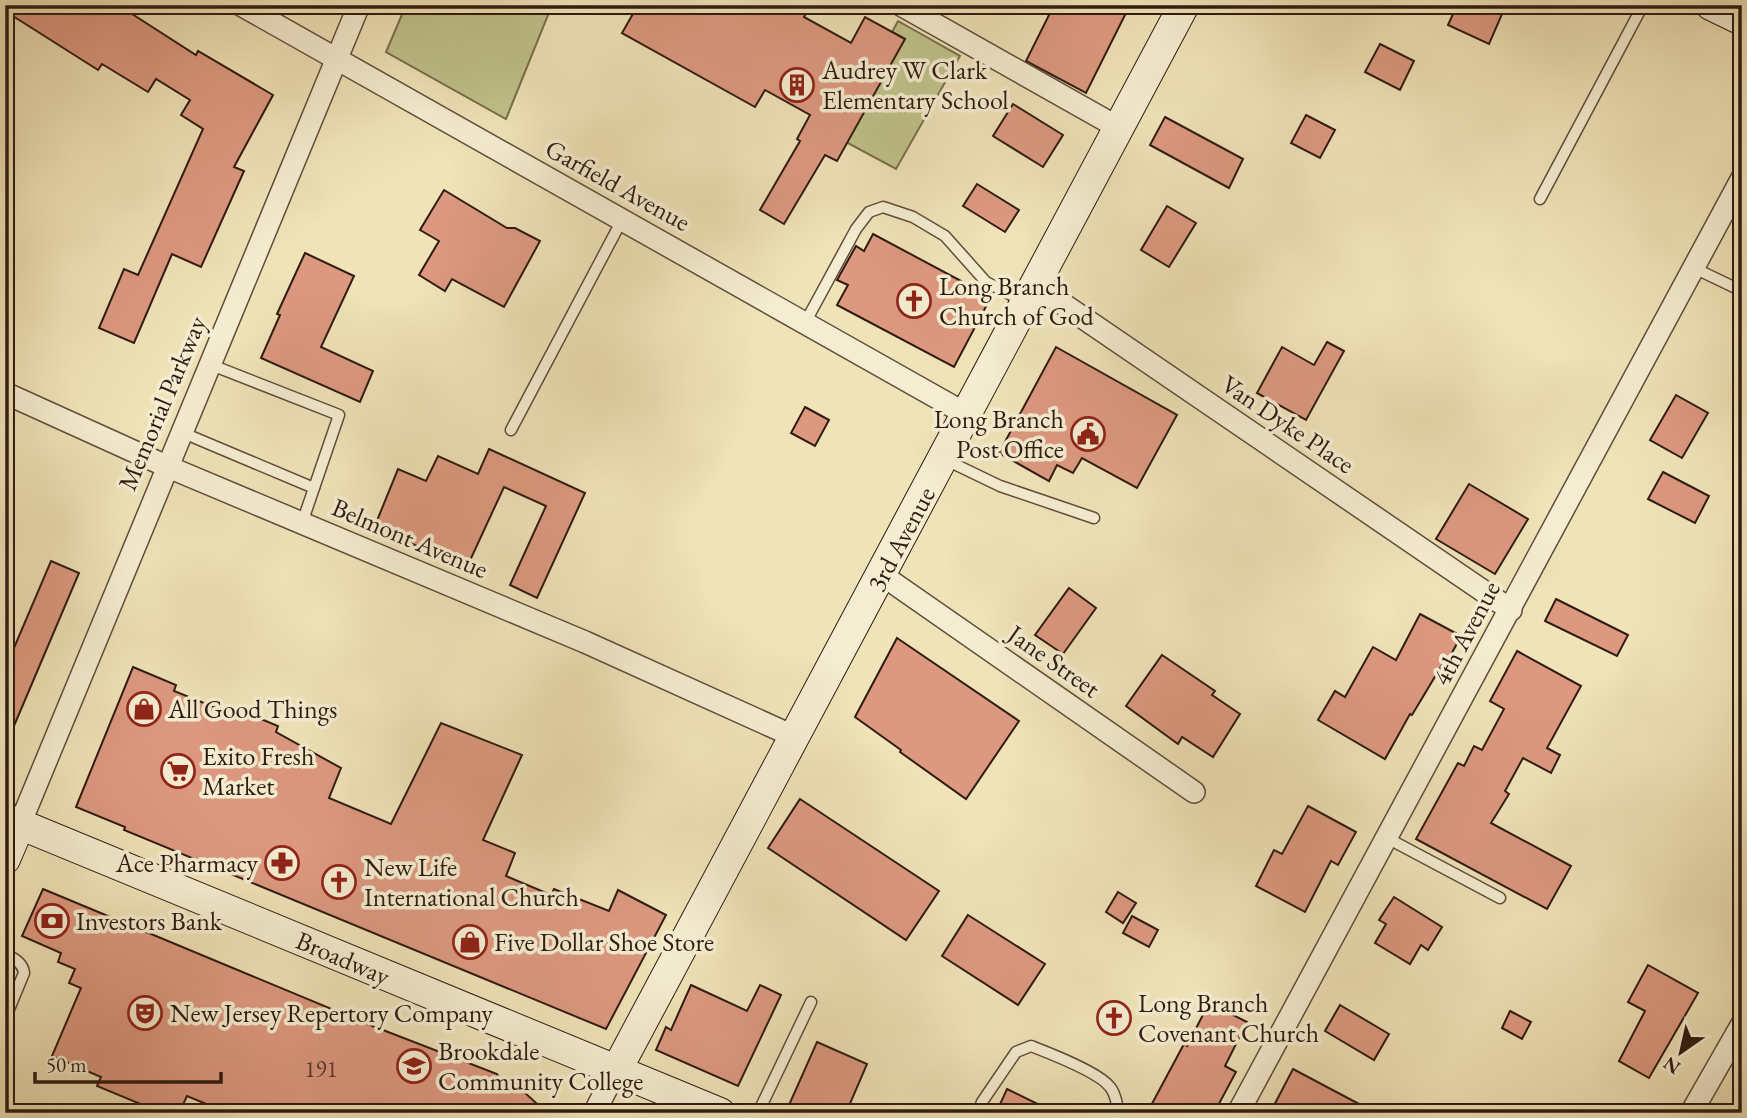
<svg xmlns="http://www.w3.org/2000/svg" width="1747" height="1118" font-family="'EB Garamond',serif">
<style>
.green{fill:#c0c28a;stroke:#786e4e;stroke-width:2}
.building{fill:#dd9980;stroke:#2f1b11;stroke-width:2}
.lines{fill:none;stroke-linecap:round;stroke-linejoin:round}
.lane-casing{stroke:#5f4d3b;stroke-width:13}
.street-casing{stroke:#5f4d3b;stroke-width:24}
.secondary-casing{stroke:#2f1b11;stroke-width:32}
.lane{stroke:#f5edd1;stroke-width:10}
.street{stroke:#f5edd1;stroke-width:21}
.secondary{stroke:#f5edd1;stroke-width:30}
.labels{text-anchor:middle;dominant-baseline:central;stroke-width:7;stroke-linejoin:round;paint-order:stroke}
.number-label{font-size:23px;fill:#5a3a2d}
.poi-label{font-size:26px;fill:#2f1b11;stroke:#f5edd1;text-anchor:start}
.street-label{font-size:26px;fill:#2f1b11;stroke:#f5edd1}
</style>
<rect width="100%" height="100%" fill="#f0e3b8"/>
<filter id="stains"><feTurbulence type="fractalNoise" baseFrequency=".00286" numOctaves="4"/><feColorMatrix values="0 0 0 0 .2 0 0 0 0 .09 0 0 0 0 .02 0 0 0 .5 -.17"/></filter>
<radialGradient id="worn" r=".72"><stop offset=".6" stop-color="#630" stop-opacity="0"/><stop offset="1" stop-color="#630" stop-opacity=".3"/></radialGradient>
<g class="green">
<polygon points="406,5 552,5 506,119 386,52"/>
<polygon points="898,21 960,56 896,169 846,142 905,39 892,32"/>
</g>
<g class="building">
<polygon points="5,5 118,5 196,55 198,51 273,95 234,167 244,171 201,267 172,254 134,343 99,328 124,269 138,275 203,129 181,115 190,100 156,79 148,92 102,64 98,70 5,11"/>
<polygon points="638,5 810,5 804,17 851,43 865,17 905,39 837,161 825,155 784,224 760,210 800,141 797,139 810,115 765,90 755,107 622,33"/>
<polygon points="1054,5 1130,5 1086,93 1026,61"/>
<polygon points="1457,5 1506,5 1489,44 1448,25"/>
<polygon points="1380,44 1414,61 1400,90 1365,72"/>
<polygon points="1013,104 1063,135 1043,167 993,136"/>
<polygon points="1306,115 1335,130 1320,158 1291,143"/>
<polygon points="1165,117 1243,159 1229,188 1150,145"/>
<polygon points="977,184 1019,210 1005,232 963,206"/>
<polygon points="444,190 507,228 515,228 540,241 504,307 452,279 445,291 419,275 439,241 420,230"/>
<polygon points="1167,206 1196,223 1169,267 1141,250"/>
<polygon points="873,234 991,297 954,367 837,305 848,285 837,280 856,246 864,251"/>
<polygon points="305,253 354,276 321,347 373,371 360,402 261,358 280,315 277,314"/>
<polygon points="1327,342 1344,351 1306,420 1257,393 1282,347 1314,365"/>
<polygon points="1056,347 1177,415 1137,488 1082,458 1073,473 1057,465 1049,481 999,453"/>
<polygon points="1676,395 1708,413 1682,458 1650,440"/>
<polygon points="805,407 829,420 815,446 791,433"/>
<polygon points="489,449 585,493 537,598 510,585 546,506 504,487 467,567 374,528 398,469 426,481 438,456 478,474"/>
<polygon points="1663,472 1709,496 1695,523 1648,499"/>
<polygon points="1469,484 1528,519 1495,574 1436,539"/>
<polygon points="51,561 79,573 5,747 5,669"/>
<polygon points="1069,588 1096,608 1063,654 1035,635"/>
<polygon points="1556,599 1628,635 1617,656 1545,621"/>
<polygon points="1420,614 1461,636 1445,666 1442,665 1412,715 1410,714 1385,759 1318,720 1335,691 1345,697 1373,647 1396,660"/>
<polygon points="897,638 1019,721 966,799 900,752 901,750 855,717"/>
<polygon points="1517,651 1581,686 1547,748 1560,755 1551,773 1523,758 1505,791 1509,794 1491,823 1571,866 1547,909 1416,839 1458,763 1464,766 1474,746 1482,750 1504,709 1490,701"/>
<polygon points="1162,655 1215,691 1212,695 1240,714 1213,757 1182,737 1178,744 1126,706"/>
<polygon points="133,667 176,685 174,691 231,714 234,708 278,726 276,732 341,768 329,798 391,824 441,723 522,755 483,840 515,853 506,876 551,895 554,889 609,911 618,890 666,915 606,1029 124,830 125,827 76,807"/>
<polygon points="800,799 939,891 906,940 768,848"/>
<polygon points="1308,806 1356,832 1338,865 1331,861 1305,912 1256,886 1274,850 1282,854"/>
<polygon points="43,889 370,1025 497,1074 502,1083 523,1091 547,1113 228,1113 187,1096 179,1113 162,1113 97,1086 101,1077 52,1056 81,988 69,983 75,969 58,962 61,953 22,936"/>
<polygon points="1118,892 1136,903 1123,923 1106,912"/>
<polygon points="1394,897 1442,927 1428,950 1421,945 1410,964 1375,943 1386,924 1379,920"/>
<polygon points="968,915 1045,964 1018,1005 942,956"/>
<polygon points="1132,916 1158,930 1149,947 1123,933"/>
<polygon points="1648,965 1698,993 1649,1078 1619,1061 1645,1011 1628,1002"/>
<polygon points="691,985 747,1011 760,985 781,995 738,1086 656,1050 666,1027 671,1030"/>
<polygon points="1209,1003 1247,1022 1225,1066 1236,1072 1214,1113 1147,1113 1184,1044 1187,1046"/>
<polygon points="1340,1005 1389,1034 1374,1060 1325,1031"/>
<polygon points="1510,1011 1531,1022 1522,1039 1502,1028"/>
<polygon points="817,1042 867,1064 846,1113 807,1113 789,1105"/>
<polygon points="1293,1069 1376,1113 1270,1113"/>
<polygon points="1007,1089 1056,1113 996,1113"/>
</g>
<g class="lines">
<g class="lane-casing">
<g id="lane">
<polyline points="1540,199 1643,5"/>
<polyline points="1694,268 1742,291"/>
<polyline points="805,323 856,229 869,212 883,207 913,217 945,236 986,282 1023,301"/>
<polyline points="209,364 339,415 302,523"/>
<polyline points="511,430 622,220"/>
<polyline points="181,432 314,488"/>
<polyline points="946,460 1000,486 1094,518"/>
<polyline points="1387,838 1500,898"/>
<path d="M5 954C14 958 23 963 24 973L5 1019"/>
<polyline points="758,1113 811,1002"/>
<path d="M978 1113 982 1102 1016 1052 1031 1046C1049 1053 1099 1072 1110 1087 1115 1093 1118 1106 1118 1113"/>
</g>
</g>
<g class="street-casing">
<g id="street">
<polyline points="241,5 966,414"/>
<polyline points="901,5 1119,128"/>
<polyline points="1035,285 1511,610"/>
<polyline points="5,393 166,466 585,642 793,736"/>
<polyline points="882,575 1194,792"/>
<polyline points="20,824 359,5"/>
<polyline points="594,1113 616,1071"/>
<polyline points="1238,1113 1742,178"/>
<polyline points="1691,1113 1742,1024"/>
</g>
</g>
<g class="secondary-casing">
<g id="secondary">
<polyline points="1711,5 1742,20"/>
<polyline points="5,818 720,1113"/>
<polyline points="5,859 20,824"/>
<polyline points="616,1071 1184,5"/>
</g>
</g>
<use href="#lane" class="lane"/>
<use href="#street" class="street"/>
<use href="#secondary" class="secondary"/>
</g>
<defs>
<g id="building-ring" transform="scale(1.75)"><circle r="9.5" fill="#f5edd1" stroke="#8f2418" stroke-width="1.5"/><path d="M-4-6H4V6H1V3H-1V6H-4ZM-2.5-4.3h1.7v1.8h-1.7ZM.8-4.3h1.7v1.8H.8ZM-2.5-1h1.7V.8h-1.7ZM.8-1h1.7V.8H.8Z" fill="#8f2418"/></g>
<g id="church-ring" transform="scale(1.75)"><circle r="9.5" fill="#f5edd1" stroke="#8f2418" stroke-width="1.5"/><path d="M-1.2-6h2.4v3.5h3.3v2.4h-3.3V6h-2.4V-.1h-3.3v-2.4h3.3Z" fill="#8f2418"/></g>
<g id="civic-ring" transform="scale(1.75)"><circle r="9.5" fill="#f5edd1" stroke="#8f2418" stroke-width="1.5"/><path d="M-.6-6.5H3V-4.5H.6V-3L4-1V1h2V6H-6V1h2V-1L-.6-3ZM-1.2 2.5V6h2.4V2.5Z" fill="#8f2418"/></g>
<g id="shop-ring" transform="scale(1.75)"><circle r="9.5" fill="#f5edd1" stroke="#8f2418" stroke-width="1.5"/><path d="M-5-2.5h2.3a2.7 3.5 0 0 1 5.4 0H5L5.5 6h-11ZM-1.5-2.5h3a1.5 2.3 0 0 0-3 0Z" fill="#8f2418"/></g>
<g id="supermarket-ring" transform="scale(1.75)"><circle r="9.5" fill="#f5edd1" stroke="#8f2418" stroke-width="1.5"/><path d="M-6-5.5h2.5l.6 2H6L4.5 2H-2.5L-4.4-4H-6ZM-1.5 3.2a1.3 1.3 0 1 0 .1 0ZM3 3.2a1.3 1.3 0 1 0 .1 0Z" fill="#8f2418"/></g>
<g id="pharmacy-ring" transform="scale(1.75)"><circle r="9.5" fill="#f5edd1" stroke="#8f2418" stroke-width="1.5"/><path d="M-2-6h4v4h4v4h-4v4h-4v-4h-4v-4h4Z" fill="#8f2418"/></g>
<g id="bank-ring" transform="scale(1.75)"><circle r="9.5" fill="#f5edd1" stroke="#8f2418" stroke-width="1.5"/><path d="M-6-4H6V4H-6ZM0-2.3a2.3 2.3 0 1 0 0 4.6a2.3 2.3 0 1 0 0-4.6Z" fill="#8f2418"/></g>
<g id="theatre-ring" transform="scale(1.75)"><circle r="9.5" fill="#f5edd1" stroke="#8f2418" stroke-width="1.5"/><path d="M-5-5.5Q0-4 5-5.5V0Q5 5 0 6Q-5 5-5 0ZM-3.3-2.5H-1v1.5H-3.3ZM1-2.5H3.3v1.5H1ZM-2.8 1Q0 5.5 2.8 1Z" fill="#8f2418"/></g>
<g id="university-ring" transform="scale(1.75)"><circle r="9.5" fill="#f5edd1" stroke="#8f2418" stroke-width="1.5"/><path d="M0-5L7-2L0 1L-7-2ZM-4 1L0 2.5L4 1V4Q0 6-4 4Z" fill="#8f2418"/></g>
</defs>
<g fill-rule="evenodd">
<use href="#building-ring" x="797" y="85"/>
<use href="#church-ring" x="914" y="301"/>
<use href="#civic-ring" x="1088" y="434"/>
<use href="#shop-ring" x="144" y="709"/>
<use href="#supermarket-ring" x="178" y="771"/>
<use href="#pharmacy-ring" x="282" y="863"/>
<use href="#church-ring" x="339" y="882"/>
<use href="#bank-ring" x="52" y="921"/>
<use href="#shop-ring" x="470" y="942"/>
<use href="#theatre-ring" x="145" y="1013"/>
<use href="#church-ring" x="1114" y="1018"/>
<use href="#university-ring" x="414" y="1066"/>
</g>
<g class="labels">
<g class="number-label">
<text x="321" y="1069">191</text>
</g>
<g class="poi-label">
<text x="822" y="70">Audrey W Clark<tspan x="822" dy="30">Elementary School</tspan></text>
<text x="939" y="286">Long Branch<tspan x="939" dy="30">Church of God</tspan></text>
<text x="1064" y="419" text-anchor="end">Long Branch<tspan x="1064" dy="30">Post Office</tspan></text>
<text x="168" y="709">All Good Things</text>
<text x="202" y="756">Exito Fresh<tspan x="202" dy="30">Market</tspan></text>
<text x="258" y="863" text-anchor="end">Ace Pharmacy</text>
<text x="364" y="867">New Life<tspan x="364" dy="30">International Church</tspan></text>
<text x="76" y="921">Investors Bank</text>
<text x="494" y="942">Five Dollar Shoe Store</text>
<text x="1138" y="1003">Long Branch<tspan x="1138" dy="30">Covenant Church</tspan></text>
<text x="170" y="1013">New Jersey Repertory Company</text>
<text x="438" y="1051">Brookdale<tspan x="438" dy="30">Community College</tspan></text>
</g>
<g class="street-label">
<text transform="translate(618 185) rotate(29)">Garfield Avenue</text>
<text transform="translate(162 403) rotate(-67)">Memorial Parkway</text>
<text transform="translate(1288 424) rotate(34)">Van Dyke Place</text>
<text transform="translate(410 538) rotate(23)">Belmont Avenue</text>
<text transform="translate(901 539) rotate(-62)">3rd Avenue</text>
<text transform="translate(1466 633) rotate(-62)">4th Avenue</text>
<text transform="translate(1054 661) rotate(35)">Jane Street</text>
<text transform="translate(343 958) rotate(23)">Broadway</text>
</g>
</g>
<rect width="1747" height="1118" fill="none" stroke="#f0e3b8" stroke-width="28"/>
<rect x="7" y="7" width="1733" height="1104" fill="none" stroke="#2f1b11" stroke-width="3.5"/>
<rect x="14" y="14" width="1719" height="1090" fill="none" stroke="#2f1b11" stroke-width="2"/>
<g transform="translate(1681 1052) rotate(214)" stroke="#f5edd1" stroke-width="5" paint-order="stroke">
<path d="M0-5L12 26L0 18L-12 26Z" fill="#2f1b11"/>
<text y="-10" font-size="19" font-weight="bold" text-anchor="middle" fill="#2f1b11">N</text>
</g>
<path d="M35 1072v10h186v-10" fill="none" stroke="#2f1b11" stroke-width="3.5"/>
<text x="46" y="1072" font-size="21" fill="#2f1b11" stroke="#f5edd1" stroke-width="5" paint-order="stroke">50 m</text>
<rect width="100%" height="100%" filter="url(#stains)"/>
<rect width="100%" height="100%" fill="url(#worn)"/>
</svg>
